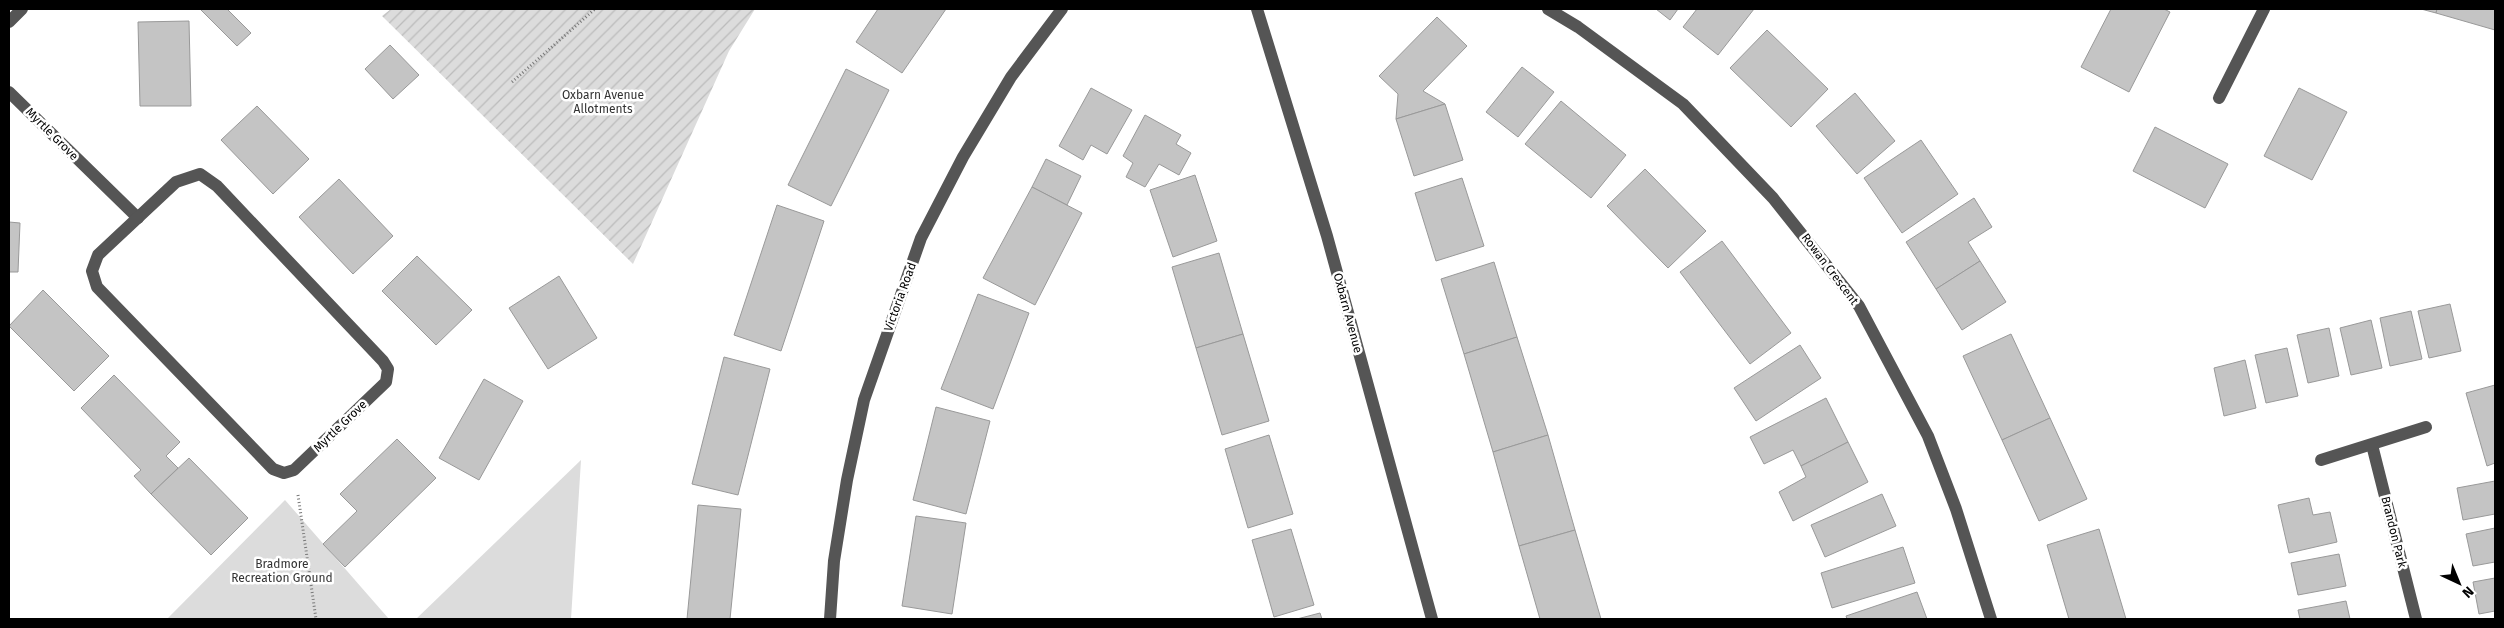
<svg xmlns="http://www.w3.org/2000/svg" width="2504" height="628" font-family="'Fira Sans',sans-serif">
<style>
.green{fill:#dcdcdc}
.garden{fill:url(#garden-furrows)}
.building{fill:#c4c4c4;stroke:#999}
.lines{fill:none;stroke-linecap:round;stroke-linejoin:round}
.path{stroke:#777;stroke-width:3;stroke-dasharray:1 2.5;stroke-linecap:butt}
.minor{stroke:#555;stroke-width:12}
.labels{text-anchor:middle;dominant-baseline:central;stroke-width:5;stroke-linejoin:round;paint-order:stroke}
.park-label{font-size:12px;fill:#333;stroke:#fff}
.street-label{font-size:12px;fill:#000;stroke:#fff}
</style>
<defs>
<pattern id="garden-furrows" width="10" height="10" patternUnits="userSpaceOnUse" patternTransform="scale(1.25)"><rect width="10" height="10" fill="#dcdcdc"/><path d="M-1 1l2-2M0 10L10 0M9 11l2-2" fill="none" stroke="#bbb"/></pattern>
</defs>
<rect width="100%" height="100%" fill="#fff"/>
<g class="green">
<polygon points="581,460 571,619 416,619"/>
<polygon points="285,500 389,619 167,619"/>
</g>
<polygon class="garden" points="391,9 755,9 729,51 633,264 382,16"/>
<g class="building">
<polygon points="200,9 227,9 251,33 237,46"/>
<polygon points="878,9 946,9 902,73 856,42"/>
<polygon points="1656,9 1678,9 1670,20"/>
<polygon points="1697,9 1754,9 1718,55 1683,27"/>
<polygon points="2111,9 2164,9 2170,12 2129,92 2081,67"/>
<polygon points="2421,9 2437,9 2436,13"/>
<polygon points="2437,9 2495,9 2495,30 2436,13"/>
<polygon points="1437,17 1467,46 1423,91 1445,104 1396,119 1398,94 1379,76"/>
<polygon points="189,21 191,106 140,106 138,22"/>
<polygon points="1767,30 1828,89 1791,127 1730,68"/>
<polygon points="390,45 419,75 393,99 365,69"/>
<polygon points="1522,67 1554,92 1518,137 1486,112"/>
<polygon points="846,69 889,90 831,206 788,185"/>
<polygon points="1091,88 1132,110 1107,154 1091,145 1083,160 1059,146"/>
<polygon points="2299,88 2347,112 2312,180 2264,156"/>
<polygon points="1855,93 1895,141 1857,174 1816,126"/>
<polygon points="1561,101 1626,155 1591,198 1525,144"/>
<polygon points="1445,104 1463,160 1414,176 1396,119"/>
<polygon points="257,106 309,159 273,194 221,140"/>
<polygon points="1145,115 1181,135 1176,144 1191,153 1179,175 1159,164 1145,187 1126,177 1133,163 1123,156"/>
<polygon points="2155,127 2228,164 2205,208 2133,171"/>
<polygon points="1921,140 1958,194 1902,233 1864,178"/>
<polygon points="1046,159 1081,176 1067,205 1032,187"/>
<polygon points="1645,169 1706,231 1668,268 1607,206"/>
<polygon points="1195,175 1217,241 1173,257 1150,190"/>
<polygon points="1462,178 1484,246 1436,261 1415,193"/>
<polygon points="339,179 393,236 353,274 299,217"/>
<polygon points="1032,187 1082,213 1035,305 983,278"/>
<polygon points="1974,198 1992,227 1968,242 1980,261 1936,289 1906,242"/>
<polygon points="777,205 824,221 781,351 734,335"/>
<polygon points="9,222 20,223 18,272 9,272"/>
<polygon points="1722,241 1791,333 1750,364 1680,272"/>
<polygon points="1219,253 1243,334 1196,348 1172,267"/>
<polygon points="417,256 472,310 436,345 382,291"/>
<polygon points="1980,261 2006,302 1962,330 1936,289"/>
<polygon points="1494,262 1517,337 1464,354 1441,279"/>
<polygon points="559,276 597,338 548,369 509,308"/>
<polygon points="43,290 109,356 74,391 9,326"/>
<polygon points="978,294 1029,313 993,409 941,389"/>
<polygon points="2450,304 2461,351 2429,358 2418,311"/>
<polygon points="2411,311 2422,359 2390,366 2380,318"/>
<polygon points="2371,320 2382,368 2351,375 2340,328"/>
<polygon points="2329,328 2339,376 2308,383 2297,335"/>
<polygon points="1243,334 1269,421 1222,435 1196,348"/>
<polygon points="2011,334 2050,418 2002,440 1963,356"/>
<polygon points="1517,337 1548,435 1493,452 1464,354"/>
<polygon points="1800,345 1821,378 1756,421 1734,388"/>
<polygon points="2287,348 2298,396 2266,403 2255,355"/>
<polygon points="724,357 770,369 738,495 692,484"/>
<polygon points="2245,360 2256,408 2224,416 2214,368"/>
<polygon points="114,375 180,442 166,456 178,468 151,494 134,476 141,470 81,408"/>
<polygon points="484,379 523,401 479,480 439,458"/>
<polygon points="2495,385 2495,463 2487,466 2466,393"/>
<polygon points="1826,398 1848,442 1801,466 1793,450 1764,464 1750,437"/>
<polygon points="936,407 990,421 966,514 913,500"/>
<polygon points="2050,418 2087,499 2039,521 2002,440"/>
<polygon points="1269,435 1293,514 1248,528 1225,449"/>
<polygon points="1548,435 1575,530 1519,546 1493,452"/>
<polygon points="397,439 436,478 345,567 323,544 357,511 340,494"/>
<polygon points="1848,442 1868,482 1793,521 1779,492 1806,477 1801,466"/>
<polygon points="189,458 248,518 211,555 151,494"/>
<polygon points="2495,481 2495,514 2463,520 2457,488"/>
<polygon points="1882,494 1896,526 1825,557 1811,525"/>
<polygon points="2309,498 2313,515 2330,512 2337,542 2289,553 2278,505"/>
<polygon points="698,505 741,509 730,619 687,619"/>
<polygon points="916,516 966,523 952,614 902,606"/>
<polygon points="2495,528 2495,562 2473,566 2466,534"/>
<polygon points="1291,529 1314,605 1274,617 1252,540"/>
<polygon points="2099,529 2126,619 2069,619 2047,545"/>
<polygon points="1575,530 1601,619 1540,619 1519,546"/>
<polygon points="1903,547 1915,583 1832,608 1821,573"/>
<polygon points="2339,554 2346,586 2298,595 2291,563"/>
<polygon points="2495,578 2495,611 2479,614 2473,582"/>
<polygon points="1917,592 1927,619 1847,619 1846,616"/>
<polygon points="2346,601 2350,619 2300,619 2298,610"/>
<polygon points="1320,613 1322,619 1297,619"/>
</g>
<g class="lines">
<g class="path">
<polyline points="512,82 595,9"/>
<polyline points="298,495 316,619"/>
</g>
<g class="minor">
<polyline points="1257,9 1327,236 1432,619"/>
<polyline points="1548,9 1578,27 1683,104 1773,198 1859,306 1928,436 1956,509 1991,619"/>
<polyline points="9,22 22,9"/>
<polyline points="9,92 138,218"/>
<polyline points="2219,98 2264,9"/>
<polygon points="200,174 217,186 383,361 388,369 386,382 294,470 284,473 273,469 97,287 92,271 98,255 176,182"/>
<polyline points="2372,445 2416,619"/>
<polyline points="2321,460 2426,427"/>
<polyline points="830,619 834,561 847,480 864,400 921,238 963,157 1011,77 1062,9"/>
</g>
</g>
<g class="labels">
<g class="park-label">
<text x="603" y="95">Oxbarn Avenue<tspan x="603" dy="14">Allotments</tspan></text>
<text x="282" y="564">Bradmore<tspan x="282" dy="14">Recreation Ground</tspan></text>
</g>
<g class="street-label">
<text transform="translate(52 134) rotate(45)">Myrtle Grove</text>
<text transform="translate(1830 269) rotate(53)">Rowan Crescent</text>
<text transform="translate(900 297) rotate(-70)">Victoria Road</text>
<text transform="translate(1348 313) rotate(75)">Oxbarn Avenue</text>
<text transform="translate(340 426) rotate(-44)">Myrtle Grove</text>
<text transform="translate(2394 532) rotate(76)">Brandon Park</text>
</g>
</g>
<rect width="2504" height="628" fill="none" stroke="#000000" stroke-width="20"/>
<g transform="translate(2459 583) rotate(136)" stroke="#ffffff" stroke-width="4" paint-order="stroke">
<path d="M0-4L9 19L0 12L-9 19Z" fill="#000000"/>
<text y="-8" font-size="14" font-weight="bold" text-anchor="middle" fill="#000000">N</text>
</g>
</svg>
